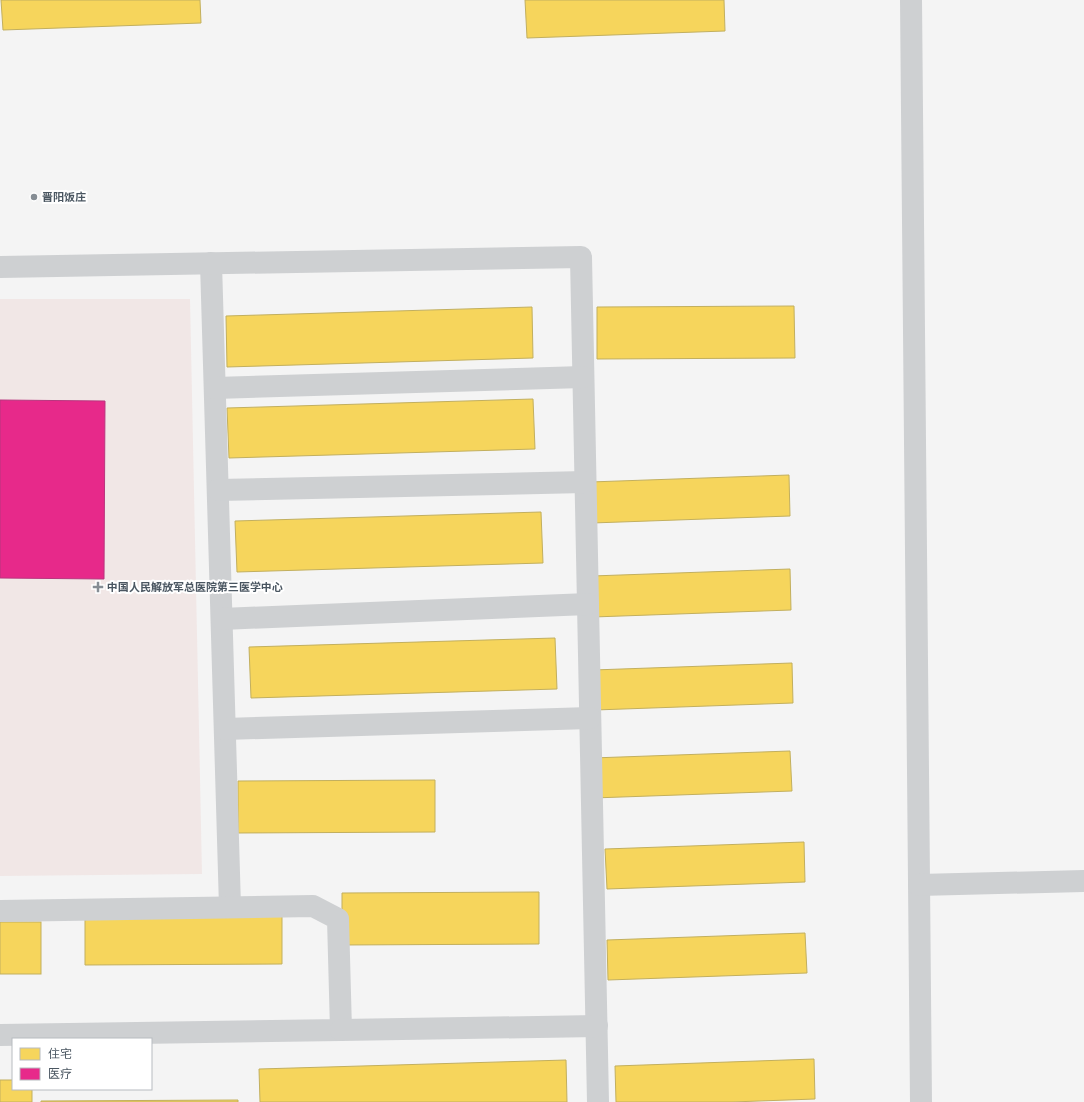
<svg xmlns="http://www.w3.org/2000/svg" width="1084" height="1102" font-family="Signika,'Noto Sans SC',sans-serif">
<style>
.medical{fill:#f1e7e6}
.homes{fill:#f6d55c;stroke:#c2af5e}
.health{fill:#e7298a;stroke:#b8367e}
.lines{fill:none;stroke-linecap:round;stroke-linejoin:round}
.minor{stroke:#ced0d2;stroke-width:22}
.poi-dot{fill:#868d94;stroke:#fff;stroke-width:1.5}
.labels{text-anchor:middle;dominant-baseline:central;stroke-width:4;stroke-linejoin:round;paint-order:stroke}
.poi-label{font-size:11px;font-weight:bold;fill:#4a5661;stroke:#fff;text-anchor:start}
</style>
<rect width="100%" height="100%" fill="#f4f4f4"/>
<polygon class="medical" points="0,299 190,299 202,874 0,876"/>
<g class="homes">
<polygon points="1,0 200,0 201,23 3,30"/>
<polygon points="525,0 724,0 725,31 527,38"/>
<polygon points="794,306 795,358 597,359 597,307"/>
<polygon points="532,307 533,358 227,367 226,316"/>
<polygon points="533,399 535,449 229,458 227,408"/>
<polygon points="789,475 790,516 592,523 590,482"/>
<polygon points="541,512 543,563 237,572 235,521"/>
<polygon points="790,569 791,610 593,617 592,576"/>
<polygon points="555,638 557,689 251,698 249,647"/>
<polygon points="792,663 793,703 595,710 593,670"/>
<polygon points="790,751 792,791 593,798 592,758"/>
<polygon points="435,780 435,832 238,833 238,781"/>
<polygon points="804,842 805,882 607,889 605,849"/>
<polygon points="539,892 539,944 342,945 342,893"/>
<polygon points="282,912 282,964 85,965 85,913"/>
<rect x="0" y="922" width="41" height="52"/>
<polygon points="805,933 807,973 608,980 607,940"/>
<polygon points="814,1059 815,1099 732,1102 616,1102 615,1066"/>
<polygon points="566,1060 567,1102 260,1102 259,1069"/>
<polygon points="0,1080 13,1080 13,1089 32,1089 32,1102 0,1102"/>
<polygon points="238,1100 238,1102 41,1102 41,1101"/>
</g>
<polygon class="health" points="0,400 105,401 104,579 0,578"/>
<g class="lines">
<g class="minor">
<polyline points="911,0 921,1102"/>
<polyline points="211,263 230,907"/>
<polyline points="0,267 581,257 598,1102"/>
<polyline points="215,388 583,377"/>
<polyline points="218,490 585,482"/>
<polyline points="222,619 588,604"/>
<polyline points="225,729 590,718"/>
<polyline points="919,885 1084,881"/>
<polyline points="0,911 313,906 338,919 341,1030 0,1035"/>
<polyline points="341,1030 597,1026"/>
</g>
</g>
<g class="poi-dot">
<circle cx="34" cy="197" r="4"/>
<path d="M96 581h4v4h4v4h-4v4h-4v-4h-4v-4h4z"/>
</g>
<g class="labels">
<g class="poi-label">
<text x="42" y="197">晋阳饭庄</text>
<text x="107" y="587">中国人民解放军总医院第三医学中心</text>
</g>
</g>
<rect x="12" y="1038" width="140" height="52" fill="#ffffff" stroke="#b7bbc0"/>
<rect x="20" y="1048" width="20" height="12" fill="#f6d55c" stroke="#b7bbc0"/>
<text x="48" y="1058" font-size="12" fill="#4a5661">住宅</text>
<rect x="20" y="1068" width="20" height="12" fill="#e7298a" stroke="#b7bbc0"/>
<text x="48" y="1078" font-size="12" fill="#4a5661">医疗</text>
</svg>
